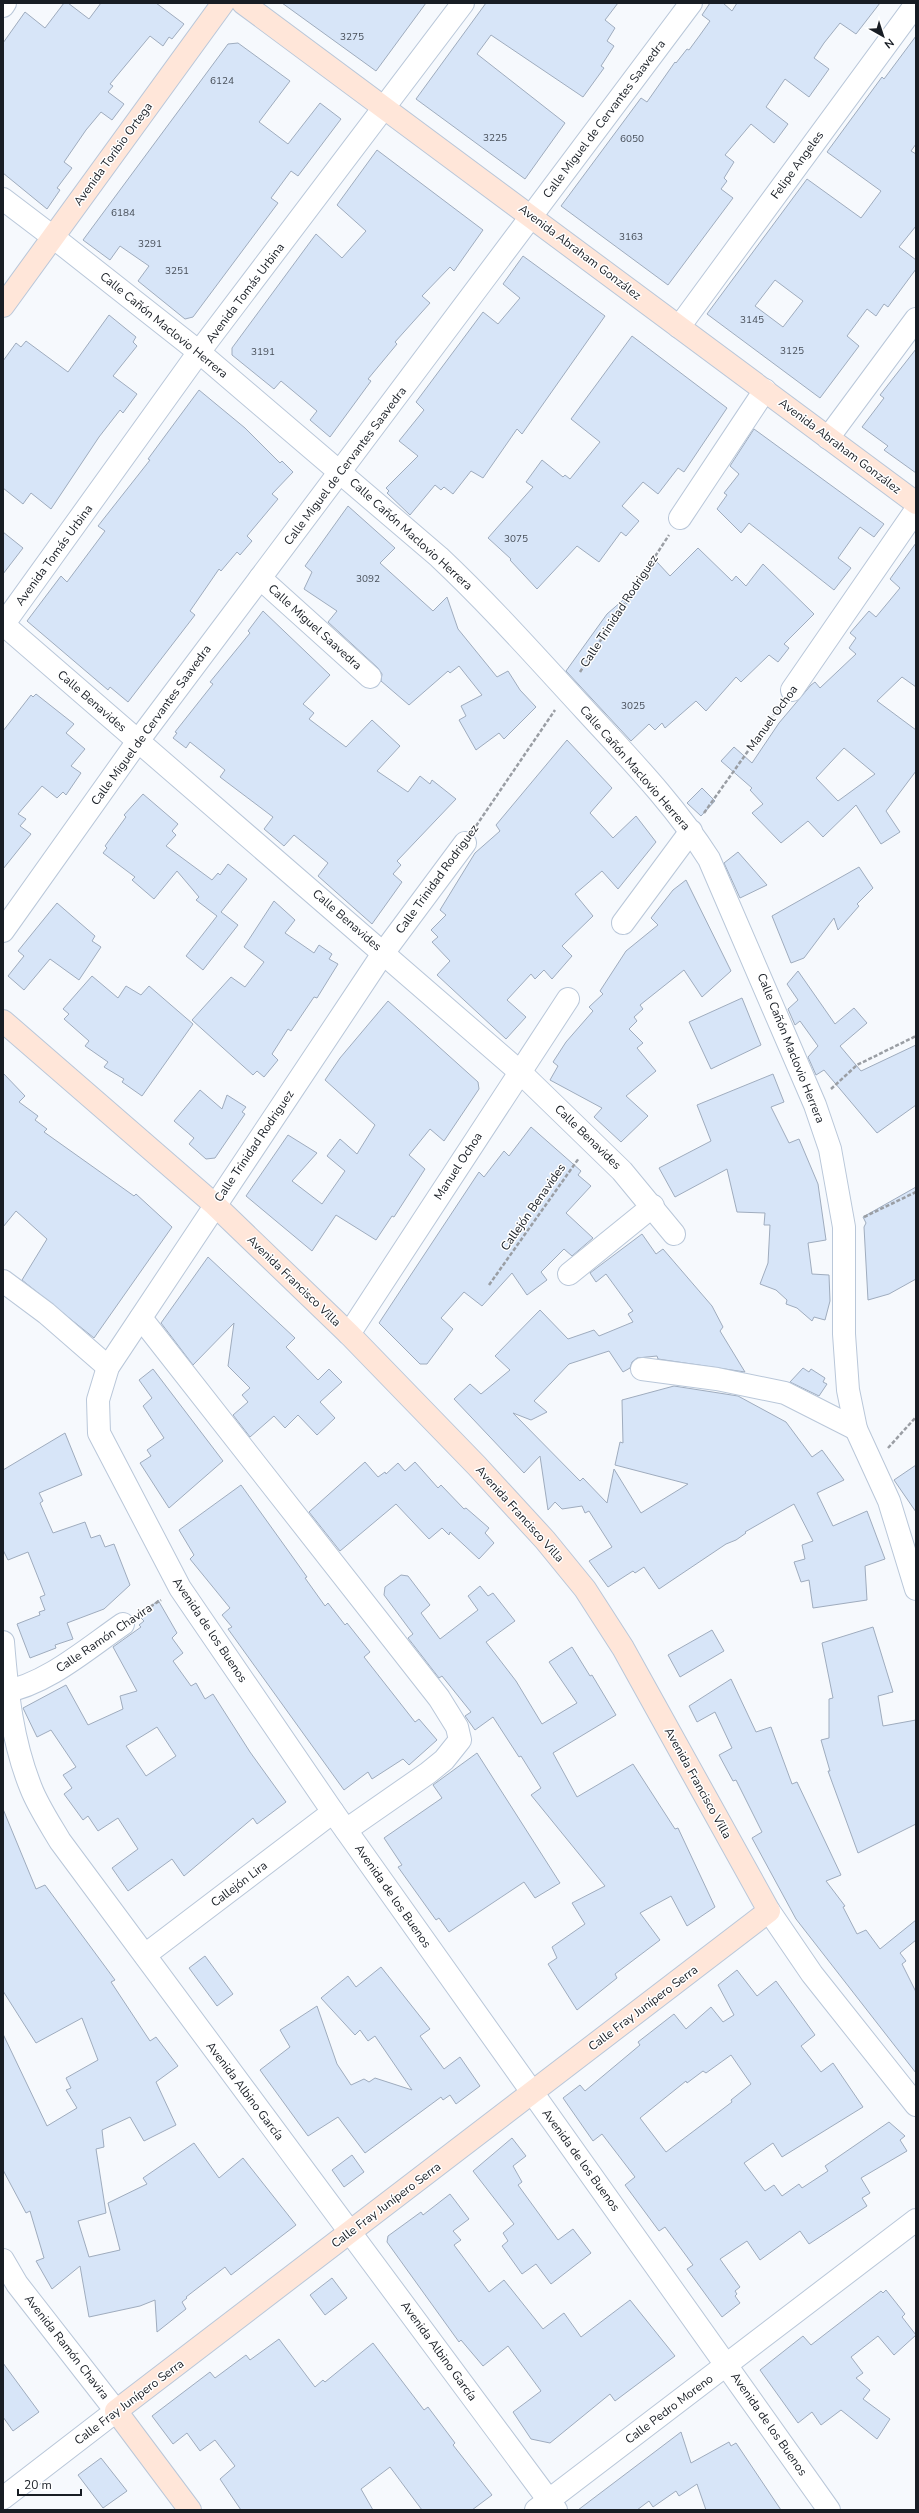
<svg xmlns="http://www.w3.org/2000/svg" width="919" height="2513" font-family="'Nunito Sans',sans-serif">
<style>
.building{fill:#d7e5f8;stroke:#9facbe;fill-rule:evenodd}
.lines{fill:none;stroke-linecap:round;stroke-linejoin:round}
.minor-casing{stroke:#b9c7d9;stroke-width:24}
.tertiary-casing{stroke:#b9c7d9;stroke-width:24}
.secondary-casing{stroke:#b9c7d9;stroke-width:24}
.path{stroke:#9a9ea4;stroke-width:2.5;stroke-dasharray:4 2;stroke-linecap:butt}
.minor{stroke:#fff;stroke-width:22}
.tertiary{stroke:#fff;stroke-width:22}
.secondary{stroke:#ffe6d9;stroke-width:22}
.labels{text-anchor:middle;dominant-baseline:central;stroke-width:3;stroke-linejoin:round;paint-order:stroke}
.number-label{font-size:10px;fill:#484f59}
.street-label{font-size:12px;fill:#181d24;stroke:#fff}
</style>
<rect width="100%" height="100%" fill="#f6f9fd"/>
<g class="building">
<polygon points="64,3 68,3 89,19 101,3 156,3 184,24 172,39 169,37 163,46 150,36 110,84 113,86 108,92 124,104 112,120 101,112 86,130 64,162 72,168 57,188 60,190 47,209 3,173 3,43 25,12 45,28"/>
<polygon points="282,3 426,3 376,71"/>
<polygon points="486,3 618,3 605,20 615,28 607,41 614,46 601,66 604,68 583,97 491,35 477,54 565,123 525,179 416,99"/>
<polygon points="710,3 723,3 732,11 737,3 880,3 856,34 840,23 824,43 814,58 829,69 809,97 785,79 766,107 788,124 774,143 751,124 725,155 734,162 724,178 727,181 721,189 733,198 668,285 561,206 641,98 647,102 675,62 676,63 687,49 689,50 700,35 710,21 702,15"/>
<path d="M916 36V144L911 151 916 154V226L899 247 916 260V269L888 307 884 304 876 316 867 309 847 336 859 346 820 398 707 314 807 179 861 218 881 191 827 152 882 77 884 79ZM775 280 803 301 783 327 755 306Z"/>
<polygon points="238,43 290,81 259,122 288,144 320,103 341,119 298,176 291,171 271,198 278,203 193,317 185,319 138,281 149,266 120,246 110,260 83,240 228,44"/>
<polygon points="377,150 483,230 454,271 450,267 422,296 430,303 395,342 397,344 368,379 371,381 330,437 310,420 317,411 281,381 274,389 232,355 232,348 316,234 342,258 366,231 337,205"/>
<polygon points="523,256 605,316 522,434 517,429 483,478 471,471 453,494 444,487 441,490 435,485 410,515 387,493 389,491 386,488 418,456 399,441 424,410 416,402 483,312 498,324 520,298 503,284"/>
<polygon points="109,315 136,337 133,342 137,346 113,376 137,394 123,413 120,410 99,437 51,509 31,493 23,504 3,488 3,361 16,343 21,347 26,341 68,372"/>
<polygon points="632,336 727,408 684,472 678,468 658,494 643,482 622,506 639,521 626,536 621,532 599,562 577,546 537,589 510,560 511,559 488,538 533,487 526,482 542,460 563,477 565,475 570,479 600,442 571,419"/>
<polygon points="916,349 916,473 884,450 888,446 862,427 884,398 880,395"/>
<polygon points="199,390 245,428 280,463 282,461 293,472 272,494 278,499 247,536 252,541 240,555 237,552 221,571 219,569 190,611 195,615 128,702 110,687 108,690 27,621 61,576 67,582 105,531 98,526 150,460 148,459"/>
<polygon points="754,429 884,524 874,537 860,527 838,558 851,568 834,590 749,523 741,533 717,509 727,495 724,493 739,474 730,466"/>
<polygon points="348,506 395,548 380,563 433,611 447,597 458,629 497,677 508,671 520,690 536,707 504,739 499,733 476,750 459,720 466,716 461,706 482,695 459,666 450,673 448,671 409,705 381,681 382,674 378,668 328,622 337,611 304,589 312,572 305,566"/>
<polygon points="3,532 23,548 3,574"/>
<path d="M916 543V687L902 677 877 701 916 730V771L886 811 900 832 881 844 856 805 823 837 808 821 781 843 752 813 763 804 750 790 752 788 721 761 734 747 752 763 779 723 811 685 815 682 820 688 856 654 849 648 856 638 850 633 869 611 876 617 900 588 890 579ZM844 748 875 774 838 801 816 778Z"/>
<polygon points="698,548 732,581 736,576 746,586 763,564 814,614 784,644 789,648 778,662 769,655 741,682 736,677 706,711 696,701 665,728 662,723 655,730 649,724 631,741 566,671 607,614 623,600 627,604 657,562 670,576"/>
<polygon points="263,611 330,675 303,704 314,713 309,719 346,747 372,720 400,746 377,771 408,792 420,776 430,784 432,780 456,799 397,861 401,865 393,874 402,882 372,924 318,876 328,863 294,835 284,846 264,829 273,817 220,777 225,770 190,742 186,748 173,738 177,733 175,732 213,684 210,682 250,633 248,631"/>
<polygon points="36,694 74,724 66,733 85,749 71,766 81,773 66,795 63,792 57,798 42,786 18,814 26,819 20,826 31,834 3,869 3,731 31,695 33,697"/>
<polygon points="567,740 612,788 590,813 613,838 636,816 656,842 618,889 602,871 575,894 593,916 562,946 572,956 552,979 544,970 535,979 531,974 507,1000 526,1017 506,1039 437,975 450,961 432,942 438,937 431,930 446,915 440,910 475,853 500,831 496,825"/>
<polygon points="702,788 715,801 701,816 687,803"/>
<polygon points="143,794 178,824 172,831 176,835 166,846 212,880 218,873 220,875 228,864 247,879 221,912 238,925 203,970 186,956 217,916 196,900 199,897 177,871 154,899 132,880 135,877 103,853 107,848 105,846 126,817 124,815"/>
<polygon points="738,852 767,885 740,898 724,863"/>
<polygon points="859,867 873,888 857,904 859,906 838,930 834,918 804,958 791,963 772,916"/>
<polygon points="686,880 731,971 702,997 684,970 640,1005 643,1009 634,1017 637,1021 629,1029 643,1043 637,1048 656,1071 626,1096 648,1116 621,1142 594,1117 602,1108 550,1080 558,1066 553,1062 566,1042 593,1011 589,1007 603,994 600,991 626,951 658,925 651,918 673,890"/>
<polygon points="274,901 295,920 285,933 314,953 319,945 332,954 329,959 338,964 317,998 314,997 291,1031 288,1029 272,1054 278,1060 264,1077 257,1071 253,1075 192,1020 231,977 245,987 264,962 244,947"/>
<polygon points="57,903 95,936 92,941 101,947 79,980 50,959 24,990 8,976 24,956 18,951"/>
<polygon points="798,971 835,1024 854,1008 867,1023 840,1046 861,1071 916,1045 916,1105 877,1133 824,1070 816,1075 808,1057 818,1046 800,1021 795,1025 788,1009 798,1000 787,984"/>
<polygon points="92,976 118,998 126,986 141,995 149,986 193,1024 142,1096 122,1082 124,1079 104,1067 108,1062 85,1046 89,1041 64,1019 69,1014 63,1009"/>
<polygon points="742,998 761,1045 711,1069 689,1022"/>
<polygon points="388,1001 478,1082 479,1089 444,1141 430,1129 409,1155 425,1169 394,1217 392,1216 376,1240 336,1215 312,1251 246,1196 288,1135 317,1153 292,1181 322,1204 345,1171 327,1156 340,1139 357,1154 375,1125 325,1080 340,1058"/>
<polygon points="3,1073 25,1096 19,1102 38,1116 35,1120 47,1129 44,1132 134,1196 136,1194 172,1227 94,1338 22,1280 47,1239 16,1211 3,1227"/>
<polygon points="773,1074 784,1102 771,1107 789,1143 799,1139 818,1184 826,1240 808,1243 812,1274 829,1275 830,1301 825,1320 814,1317 812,1321 797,1308 786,1304 787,1300 776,1290 760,1284 768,1263 770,1225 764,1225 765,1213 737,1212 727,1169 675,1197 659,1168 711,1141 697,1105"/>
<polygon points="200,1090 222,1109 227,1095 246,1107 242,1112 245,1114 215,1158 206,1159 189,1144 194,1138 174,1121"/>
<polygon points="531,1127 581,1171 578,1175 591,1186 566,1213 593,1238 572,1256 564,1249 541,1272 547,1280 527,1295 512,1273 482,1306 464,1292 441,1318 453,1329 427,1364 420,1364 379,1323 479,1172 484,1177 504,1151 509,1156"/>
<polygon points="916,1187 916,1279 889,1294 868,1300 864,1227 866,1223 863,1217"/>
<polygon points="642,1234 656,1254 663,1249 712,1306 723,1327 720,1331 745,1372 658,1359 657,1356 637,1358 632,1362 630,1368 623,1372 609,1351 569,1364 534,1401 547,1412 531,1420 513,1413 580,1481 583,1478 607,1503 614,1469 641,1513 688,1484 615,1465 620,1442 623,1443 622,1400 674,1386 738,1396 786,1422 812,1457 822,1450 844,1480 817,1493 833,1526 867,1511 885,1559 865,1566 867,1600 813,1608 809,1580 801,1582 794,1562 805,1559 802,1545 813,1541 794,1504 745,1532 746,1533 736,1540 726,1544 659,1589 644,1567 635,1573 633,1571 608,1587 589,1561 612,1547 589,1511 585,1513 582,1506 562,1509 555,1502 548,1510 540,1456 524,1473 454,1399 470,1384 481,1394 510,1370 495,1356 540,1310 568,1339 594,1330 599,1336 633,1322 628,1314 633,1311 606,1274 596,1282 590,1273"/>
<polygon points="208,1257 295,1338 286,1347 318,1380 329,1369 342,1382 320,1402 335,1418 317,1435 298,1415 285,1428 274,1416 250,1437 233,1415 248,1402 242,1395 250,1388 228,1366 234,1323 193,1365 161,1323"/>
<polygon points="803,1368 809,1372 811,1369 825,1378 823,1382 827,1384 819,1396 790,1382"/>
<polygon points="153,1369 223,1461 169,1508 140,1463 151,1456 147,1450 164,1438 143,1406 152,1398 139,1380"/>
<polygon points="65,1433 82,1475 39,1493 43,1501 40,1503 53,1533 85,1522 91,1538 100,1535 105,1547 114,1544 130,1585 104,1609 67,1623 73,1639 55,1645 56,1648 30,1658 17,1624 40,1615 39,1612 45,1610 40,1597 45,1595 28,1552 8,1560 3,1550 3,1470"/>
<polygon points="365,1462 378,1477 385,1472 386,1474 398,1463 405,1471 415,1462 438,1488 441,1485 464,1509 466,1508 489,1528 485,1533 494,1543 479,1559 450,1532 449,1535 442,1528 429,1539 396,1504 340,1551 309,1512"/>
<polygon points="916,1465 916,1512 894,1480"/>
<polygon points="241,1485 307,1577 305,1578 325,1606 328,1603 345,1625 347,1623 370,1652 364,1657 415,1722 419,1719 437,1740 409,1765 403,1759 372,1779 368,1772 344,1790 228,1629 232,1627 222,1615 230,1608 190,1559 194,1555 179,1530"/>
<polygon points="401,1575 408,1576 430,1605 421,1613 440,1639 478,1610 468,1596 480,1586 488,1596 493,1593 515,1621 486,1642 516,1681 542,1724 577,1703 549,1662 572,1647 590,1676 592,1675 616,1715 553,1753 577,1797 633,1764 675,1829 678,1828 715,1907 687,1926 671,1896 640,1913 660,1940 615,1974 617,1978 577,2010 548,1964 557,1958 552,1947 585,1924 572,1903 605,1886 531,1795 541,1788 521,1756 519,1757 493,1717 475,1730 465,1716 471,1712 442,1676 439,1678 408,1638 413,1634 384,1595 385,1587"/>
<path d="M158 1600 177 1633 172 1638 183 1653 173 1661 191 1686 196 1683 205 1699 213 1694 250 1752 286 1802 257 1824 253 1818 184 1876 172 1859 128 1891 112 1868 138 1849 118 1818 98 1831 88 1816 83 1820 64 1794 72 1788 63 1775 76 1767 51 1730 37 1737 23 1708 66 1685 88 1725 123 1709 120 1696 137 1691 113 1647 141 1627 139 1625 144 1621 140 1617ZM157 1727 176 1756 146 1776 126 1746Z"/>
<polygon points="873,1627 893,1692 878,1696 883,1726 916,1720 916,1824 858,1853 828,1771 830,1771 821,1740 829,1738 829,1699 833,1698 822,1643"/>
<polygon points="712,1630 724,1651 680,1677 668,1655"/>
<polygon points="731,1679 756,1732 771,1727 792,1784 797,1782 841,1875 826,1881 845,1906 843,1907 857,1934 866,1930 880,1949 916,1920 916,1940 900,1953 906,1961 902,1964 916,1992 916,2073 796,1919 752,1838 762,1832 736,1780 733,1781 719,1755 732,1748 715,1712 697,1722 689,1706"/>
<polygon points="477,1753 560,1883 535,1898 524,1882 449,1932 439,1918 436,1920 398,1867 402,1865 384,1838 442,1798 433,1785"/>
<polygon points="3,1809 36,1889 45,1885 115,1980 111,1982 150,2041 156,2037 178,2066 156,2082 176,2125 144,2141 130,2117 102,2130 104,2147 96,2149 106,2213 78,2221 89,2257 120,2250 108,2203 147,2184 143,2178 194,2143 219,2178 243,2158 296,2225 231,2275 225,2267 186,2297 187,2298 182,2302 186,2309 157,2332 155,2300 140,2306 89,2317 80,2266 52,2289 36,2261 44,2258 30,2211 26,2213 3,2170 3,2034 47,2126 77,2108 66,2090 71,2088 66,2078 98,2060 82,2018 36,2043 3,1991"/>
<polygon points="205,1956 233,1994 217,2006 189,1968"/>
<polygon points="381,1967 430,2029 420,2036 444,2069 460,2057 480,2086 456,2104 450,2095 443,2100 441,2097 365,2153 338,2117 308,2136 260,2070 290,2047 280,2030 317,2006 337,2064 351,2085 364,2079 369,2082 375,2078 412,2090 375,2036 368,2041 360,2030 355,2035 321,1998 348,1976 356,1987"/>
<path d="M737 1970 757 1996 776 1981 815 2035 801 2046 821 2072 833 2063 863 2107 782 2157 773 2143 744 2163 765 2191 774 2185 782 2196 799 2184 802 2188 828 2171 825 2166 889 2122 905 2136 900 2140 907 2151 861 2178 870 2193 862 2198 867 2206 809 2244 800 2231 760 2260 747 2241 720 2259 740 2287 735 2291 737 2294 735 2296 740 2303 722 2317 687 2269 693 2265 665 2227 659 2231 625 2185 635 2177 602 2134 593 2141 563 2098 580 2085 585 2091 640 2045 638 2042 674 2014 686 2029 711 2007 723 2022 734 2015 718 1985ZM731 2055 751 2084 731 2100 732 2102 666 2152 640 2118 686 2081 687 2083 703 2071 706 2073Z"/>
<polygon points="512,2138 526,2156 513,2166 522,2182 518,2185 558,2240 573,2229 591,2253 551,2284 536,2264 522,2274 502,2246 508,2241 503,2233 514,2224 473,2171"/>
<polygon points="352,2155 364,2172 344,2187 332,2170"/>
<polygon points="450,2194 469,2219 453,2231 461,2240 454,2245 489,2292 504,2280 543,2329 564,2313 581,2337 630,2300 675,2356 615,2401 610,2394 550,2443 531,2439 513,2412 541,2391 508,2346 483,2366 461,2340 459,2342 387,2242 388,2236 421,2212 423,2215"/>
<polygon points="332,2278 347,2298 325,2315 310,2295"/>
<polygon points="886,2290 905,2314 902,2317 916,2335 894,2355 878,2336 851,2357 863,2373 856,2378 870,2390 863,2399 890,2419 877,2439 841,2410 821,2425 812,2412 798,2423 760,2370 803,2336 811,2345 881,2291 883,2293"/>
<polygon points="279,2339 315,2387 323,2380 325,2382 373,2343 424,2410 428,2407 455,2443 453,2445 492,2495 472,2510 422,2510 390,2467 361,2489 373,2510 241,2510 220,2479 235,2466 215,2440 200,2451 187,2433 173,2444 152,2416 210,2372 215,2378 246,2355 250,2360"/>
<polygon points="3,2363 39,2412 13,2431 3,2417"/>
<polygon points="681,2432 691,2463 729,2442 731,2446 736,2443 781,2510 706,2510 697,2484 679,2496 676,2491 653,2507 649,2501 637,2510 578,2510"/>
<polygon points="101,2458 127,2491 103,2508 78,2475"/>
</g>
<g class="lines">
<g class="minor-casing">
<g id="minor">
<polyline points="3,6 5,3"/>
<path d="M53 237 199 352 439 557C490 605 537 658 585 710 629 758 674 804 709 859L815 1105 830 1149 844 1227V1334L848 1390 856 1429 889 1501 916 1589"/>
<polyline points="679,327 916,4"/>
<polyline points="828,438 916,319"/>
<polyline points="680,518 765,390"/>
<polyline points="260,578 370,677"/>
<polyline points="3,624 520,1072 622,1171 674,1234"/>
<polyline points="3,625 199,352 463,3"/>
<polyline points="792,690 916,510"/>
<polyline points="465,843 384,952 108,1367 98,1400 99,1433 180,1588 333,1812 829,2510"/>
<polyline points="623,923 691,831"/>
<polyline points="3,931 138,741 691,3"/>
<polyline points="569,1274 653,1206"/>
<polyline points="3,1281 46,1313 108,1367"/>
<polyline points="141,1318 439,1698 457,1727 460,1740 444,1760 428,1773 346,1830"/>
<polyline points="349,1334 568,999"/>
<polyline points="642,1369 717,1379 785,1393 856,1429"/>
<path d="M3 1642C7 1692 12 1741 31 1788 38 1806 50 1824 60 1841L556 2510"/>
<path d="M3 1692C46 1685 88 1648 123 1624"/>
<polyline points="769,1911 812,1974 916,2105"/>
<polyline points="145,1955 333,1812"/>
<polyline points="3,2260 17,2284 116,2411 3,2498"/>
<polyline points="536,2510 916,2220"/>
</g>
</g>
<g class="tertiary-casing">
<polyline id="tertiary" points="3,199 53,237"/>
</g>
<g class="secondary-casing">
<g id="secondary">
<polyline points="243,3 916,503"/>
<polyline points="3,306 223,3"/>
<polyline points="3,1021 215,1205 349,1334 477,1466 545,1540 585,1589 623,1648 769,1911 116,2411 190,2510"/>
</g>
</g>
<g class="path">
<polyline points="580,672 669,535"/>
<polyline points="704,813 780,706"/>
<polyline points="476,826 555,710"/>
<polyline points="831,1089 857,1065 916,1036"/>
<polyline points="864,1217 916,1192"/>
<polyline points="489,1285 579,1158"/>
<polyline points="888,1448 916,1417"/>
<polyline points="140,1613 161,1600"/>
</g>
<use href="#minor" class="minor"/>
<use href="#tertiary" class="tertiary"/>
<use href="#secondary" class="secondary"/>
</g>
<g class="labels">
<g class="number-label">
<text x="352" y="37">3275</text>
<text x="222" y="81">6124</text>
<text x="495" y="138">3225</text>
<text x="632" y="139">6050</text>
<text x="123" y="213">6184</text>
<text x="631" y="237">3163</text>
<text x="150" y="244">3291</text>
<text x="177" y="271">3251</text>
<text x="752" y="320">3145</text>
<text x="792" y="351">3125</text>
<text x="263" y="352">3191</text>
<text x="516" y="539">3075</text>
<text x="368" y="579">3092</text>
<text x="633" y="706">3025</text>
</g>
<g class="street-label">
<text transform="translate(604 119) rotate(-53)">Calle Miguel de Cervantes Saavedra</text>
<text transform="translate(113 154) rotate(-54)">Avenida Toribio Ortega</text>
<text transform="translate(797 165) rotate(-54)">Felipe Angeles</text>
<text transform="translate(580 252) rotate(37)">Avenida Abraham González</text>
<text transform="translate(245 293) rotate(-53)">Avenida Tomás Urbina</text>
<text transform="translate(164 325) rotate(39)">Calle Cañón Maclovio Herrera</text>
<text transform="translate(840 446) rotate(37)">Avenida Abraham González</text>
<text transform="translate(345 466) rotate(-53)">Calle Miguel de Cervantes Saavedra</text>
<text transform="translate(411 534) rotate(42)">Calle Cañón Maclovio Herrera</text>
<text transform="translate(54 555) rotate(-54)">Avenida Tomás Urbina</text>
<text transform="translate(619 611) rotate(-57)">Calle Trinidad Rodriguez</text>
<text transform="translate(315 627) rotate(42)">Calle Miguel Saavedra</text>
<text transform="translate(92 701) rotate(41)">Calle Benavides</text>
<text transform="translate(772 718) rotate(-54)">Manuel Ochoa</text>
<text transform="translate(151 725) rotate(-54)">Calle Miguel de Cervantes Saavedra</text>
<text transform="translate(635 768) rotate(49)">Calle Cañón Maclovio Herrera</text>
<text transform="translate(437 879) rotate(-54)">Calle Trinidad Rodriguez</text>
<text transform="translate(347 920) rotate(41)">Calle Benavides</text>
<text transform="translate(791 1048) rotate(68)">Calle Cañón Maclovio Herrera</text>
<text transform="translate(588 1137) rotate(44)">Calle Benavides</text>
<text transform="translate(254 1146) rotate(-56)">Calle Trinidad Rodriguez</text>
<text transform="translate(458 1166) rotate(-57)">Manuel Ochoa</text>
<text transform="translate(533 1207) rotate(-55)">Callejón Benavides</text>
<text transform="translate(294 1281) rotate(44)">Avenida Francisco Villa</text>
<text transform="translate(520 1514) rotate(48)">Avenida Francisco Villa</text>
<text transform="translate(210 1630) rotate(56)">Avenida de los Buenos</text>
<text transform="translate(104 1638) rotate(-34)">Calle Ramón Chavira</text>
<text transform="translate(698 1783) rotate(61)">Avenida Francisco Villa</text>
<text transform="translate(239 1884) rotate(-37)">Callejón Lira</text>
<text transform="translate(393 1896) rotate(55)">Avenida de los Buenos</text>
<text transform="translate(643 2008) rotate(-37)">Calle Fray Junípero Serra</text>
<text transform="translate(245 2091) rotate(53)">Avenida Albino García</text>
<text transform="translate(581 2160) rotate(54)">Avenida de los Buenos</text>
<text transform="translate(386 2205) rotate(-37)">Calle Fray Junípero Serra</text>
<text transform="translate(67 2347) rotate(52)">Avenida Ramón Chavira</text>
<text transform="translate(439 2351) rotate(54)">Avenida Albino García</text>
<text transform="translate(129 2402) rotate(-37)">Calle Fray Junípero Serra</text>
<text transform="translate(669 2409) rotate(-37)">Calle Pedro Moreno</text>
<text transform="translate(769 2424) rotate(55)">Avenida de los Buenos</text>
</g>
</g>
<rect width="919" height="2513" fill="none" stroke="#181d24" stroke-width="8"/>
<g transform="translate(883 36) rotate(141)" stroke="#ffffff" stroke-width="3" paint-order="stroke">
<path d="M0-3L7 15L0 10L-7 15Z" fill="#181d24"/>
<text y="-6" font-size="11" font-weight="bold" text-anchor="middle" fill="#181d24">N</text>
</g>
<path d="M18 2489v6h63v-6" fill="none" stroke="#181d24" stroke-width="2"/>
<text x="24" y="2489" font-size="12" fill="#181d24" stroke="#ffffff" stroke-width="3" paint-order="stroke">20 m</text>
</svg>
